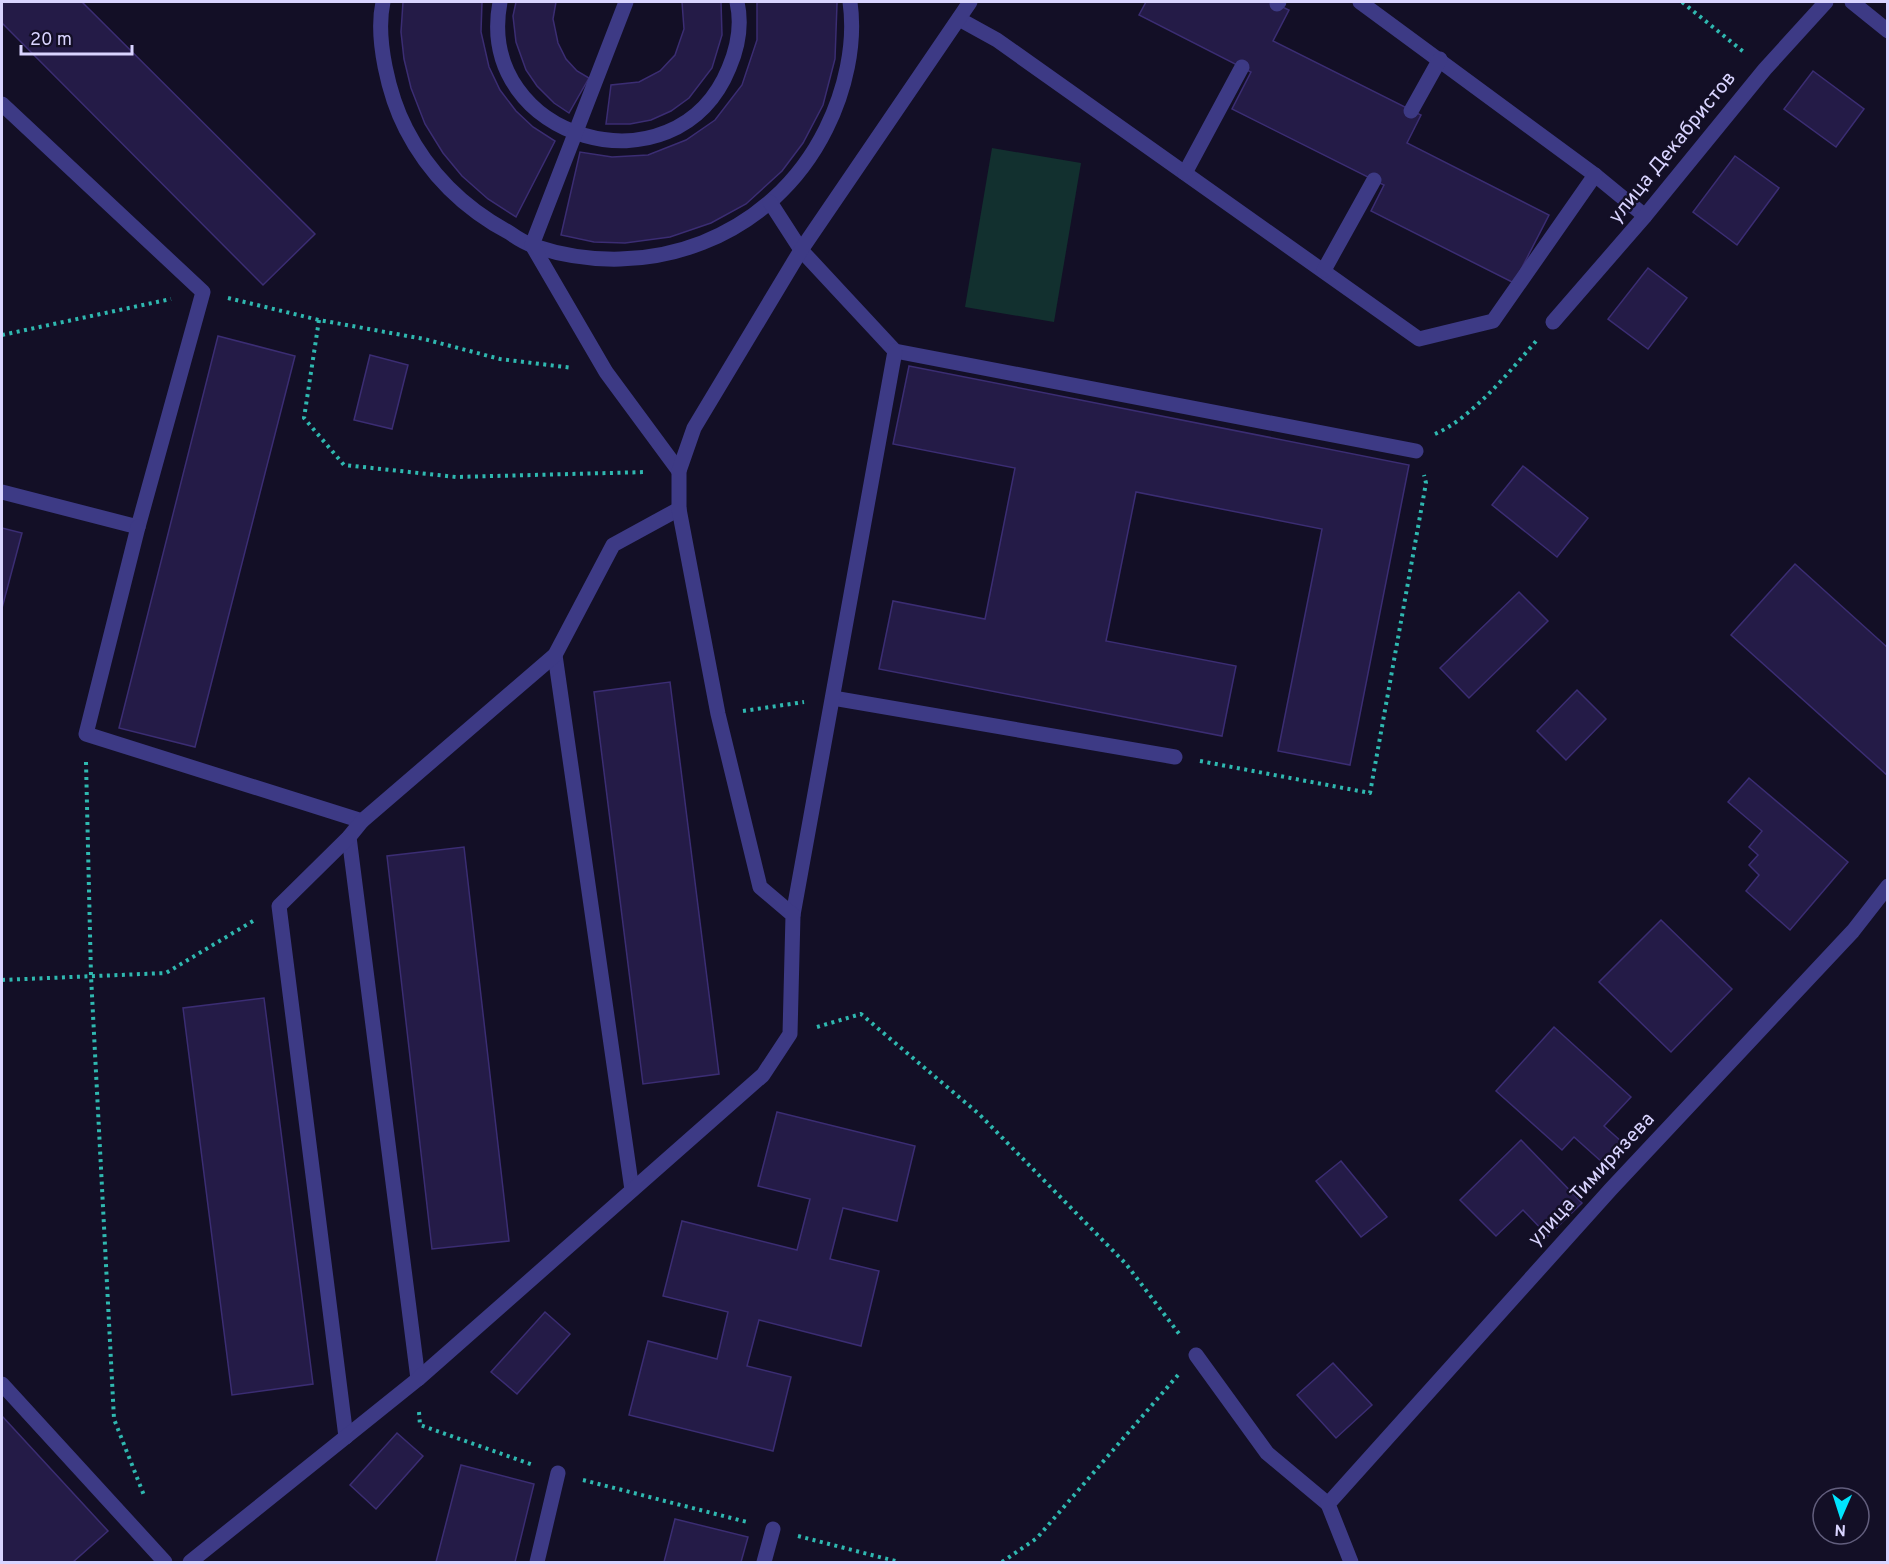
<svg xmlns="http://www.w3.org/2000/svg" width="1889" height="1564" font-family="Overpass,sans-serif">
<style>
.green{fill:#12302f}
.building{fill:#241b47;stroke:#3b2d73;stroke-width:1.5}
.lines{fill:none;stroke-linecap:round;stroke-linejoin:round}
.path{stroke:#2fb8b0;stroke-width:4;stroke-dasharray:3 4.5;stroke-linecap:butt}
.service{stroke:#3d3a85;stroke-width:15}
.minor{stroke:#3d3a85;stroke-width:15}
.labels{text-anchor:middle;dominant-baseline:central;stroke-width:5;stroke-linejoin:round;paint-order:stroke}
.street-label{font-size:20px;fill:#d9d4ff;stroke:#130f26}
</style>
<rect width="100%" height="100%" fill="#130f26"/>
<polygon class="green" points="992,148 1081,163 1054,322 965,307"/>
<g class="building">
<polygon points="2,2 82,2 315,234 263,285 2,23"/>
<polygon points="403,2 482,2 481,32 489,67 500,90 516,111 533,127 555,141 516,217 488,199 462,176 443,153 425,124 411,88 404,59 401,32"/>
<polygon points="516,2 556,2 553,19 558,43 566,59 577,71 589,78 569,113 554,103 537,86 526,70 516,42 513,16"/>
<polygon points="682,2 721,2 722,35 712,68 689,98 671,111 651,120 630,124 606,124 611,85 639,82 660,71 675,55 684,29"/>
<polygon points="757,2 837,2 837,4 835,59 823,105 803,143 782,171 746,204 711,223 670,237 625,243 594,242 561,235 580,152 612,157 648,155 686,140 715,120 742,85 757,40"/>
<polygon points="1146,2 1272,2 1289,10 1273,41 1421,115 1407,143 1549,215 1514,283 1371,211 1384,185 1232,109 1251,72 1139,15"/>
<polygon points="1813,71 1864,109 1836,147 1784,109"/>
<polygon points="1735,156 1779,188 1737,245 1693,212"/>
<polygon points="1648,268 1687,298 1648,349 1608,319"/>
<polygon points="218,336 295,356 195,747 119,728"/>
<polygon points="370,355 408,365 392,429 354,420"/>
<polygon points="909,366 1409,465 1350,765 1278,751 1322,529 1136,492 1106,641 1236,666 1222,736 879,669 893,601 985,619 1015,468 893,444"/>
<polygon points="1523,466 1588,518 1557,557 1492,505"/>
<polygon points="2,528 22,533 2,608"/>
<polygon points="1795,564 1888,648 1888,776 1731,635"/>
<polygon points="1519,592 1548,621 1469,698 1440,668"/>
<polygon points="670,682 719,1074 643,1084 594,692"/>
<polygon points="1577,690 1606,719 1566,760 1537,731"/>
<polygon points="1749,778 1848,862 1790,930 1746,891 1759,875 1749,865 1758,855 1749,847 1762,831 1728,802"/>
<polygon points="464,847 509,1241 432,1249 387,856"/>
<polygon points="1661,920 1732,989 1671,1052 1599,982"/>
<polygon points="264,998 313,1384 232,1395 183,1008"/>
<polygon points="1554,1027 1631,1097 1604,1126 1622,1142 1603,1163 1574,1137 1562,1150 1496,1091"/>
<polygon points="777,1112 915,1146 897,1221 843,1208 830,1259 879,1271 861,1346 759,1320 747,1366 791,1377 773,1451 629,1415 648,1341 717,1359 728,1312 663,1296 682,1221 797,1250 810,1199 758,1186"/>
<polygon points="1521,1140 1582,1203 1548,1236 1523,1210 1496,1236 1460,1200"/>
<polygon points="1341,1161 1387,1217 1361,1237 1316,1181"/>
<polygon points="545,1312 570,1334 517,1394 491,1372"/>
<polygon points="1333,1363 1372,1405 1336,1438 1297,1395"/>
<polygon points="2,1416 108,1531 73,1562 2,1562"/>
<polygon points="397,1433 423,1456 376,1509 350,1485"/>
<polygon points="461,1465 534,1484 515,1562 436,1562"/>
<polygon points="675,1519 748,1537 741,1562 664,1562"/>
</g>
<g class="lines">
<g class="path">
<polyline points="1682,2 1745,53"/>
<polyline points="228,298 319,320 424,339 500,359 573,368"/>
<polyline points="319,320 304,418 344,465 456,477 647,472"/>
<polyline points="2,335 171,299"/>
<path d="M1435 434C1472 418 1510 371 1537 340"/>
<polyline points="743,711 804,702"/>
<polyline points="1200,761 1370,793 1426,483 1424,475"/>
<polyline points="86,762 91,976 114,1419 145,1498"/>
<polyline points="2,980 166,973 253,921"/>
<polyline points="817,1027 861,1014 979,1114 1126,1264 1180,1335"/>
<polyline points="419,1412 420,1425 533,1465"/>
<polyline points="583,1480 747,1522"/>
<polyline points="798,1536 899,1562"/>
<polyline points="1002,1562 1037,1538 1178,1375"/>
</g>
<g class="service">
<path d="M383 2C375 39 389 96 406 129 429 174 465 209 510 233 517 238 525 243 534 246 648 284 772 238 826 129 845 91 856 44 850 2"/>
<path d="M500 2C474 140 676 198 729 68 738 47 742 24 737 2"/>
<polyline points="626,2 532,245 606,372 679,471"/>
<polyline points="1360,2 1595,175 1645,216"/>
<polyline points="1852,2 1888,31"/>
<polyline points="1277,4 1279,2"/>
<polyline points="959,19 997,40 1419,339 1493,321 1595,175"/>
<polyline points="2,104 203,292 138,527 2,492"/>
<polyline points="1411,111 1440,59"/>
<polyline points="1185,173 1242,67"/>
<polyline points="770,202 801,250 895,351 1416,451"/>
<polyline points="1324,270 1374,180"/>
<polyline points="1553,322 1645,216 1765,69 1826,2"/>
<polyline points="138,527 86,734 362,821"/>
<polyline points="555,655 632,1190"/>
<polyline points="833,698 1175,757"/>
<polyline points="349,837 418,1379"/>
<polyline points="793,915 895,351"/>
<polyline points="1196,1355 1267,1453 1328,1504"/>
<polyline points="2,1384 165,1562"/>
<polyline points="346,1437 279,906 349,837 362,821 555,655 613,545 679,509"/>
<polyline points="190,1562 418,1379 763,1075 790,1034 793,915 760,887 718,714 679,509 679,471 694,428 801,250 970,2"/>
<polyline points="537,1562 558,1473"/>
<polyline points="764,1562 773,1529"/>
</g>
<polyline class="minor" points="1351,1562 1328,1504 1611,1189 1853,931 1888,886"/>
</g>
<g class="labels">
<g class="street-label">
<text transform="translate(1673 148) rotate(-51)">улица Декабристов</text>
<text transform="translate(1592 1180) rotate(-47)">улица Тимирязева</text>
</g>
</g>
<rect width="1889" height="1564" fill="none" stroke="#d9d4ff" stroke-width="6"/>
<g transform="translate(1841 1516) rotate(183)"><circle r="28" fill="#130f26" stroke="#625e7d" stroke-width="1.5"/>
<path d="M0-4.5L10 22L0 15L-10 22Z" fill="#00e5ff"/>
<text y="-9" font-size="16" font-weight="bold" text-anchor="middle" fill="#d9d4ff">N</text>
</g>
<path d="M21 45v9h111v-9" fill="none" stroke="#d9d4ff" stroke-width="3"/>
<text x="30" y="45" font-size="18" fill="#d9d4ff" stroke="#130f26" stroke-width="4.5" paint-order="stroke">20 m</text>
</svg>
